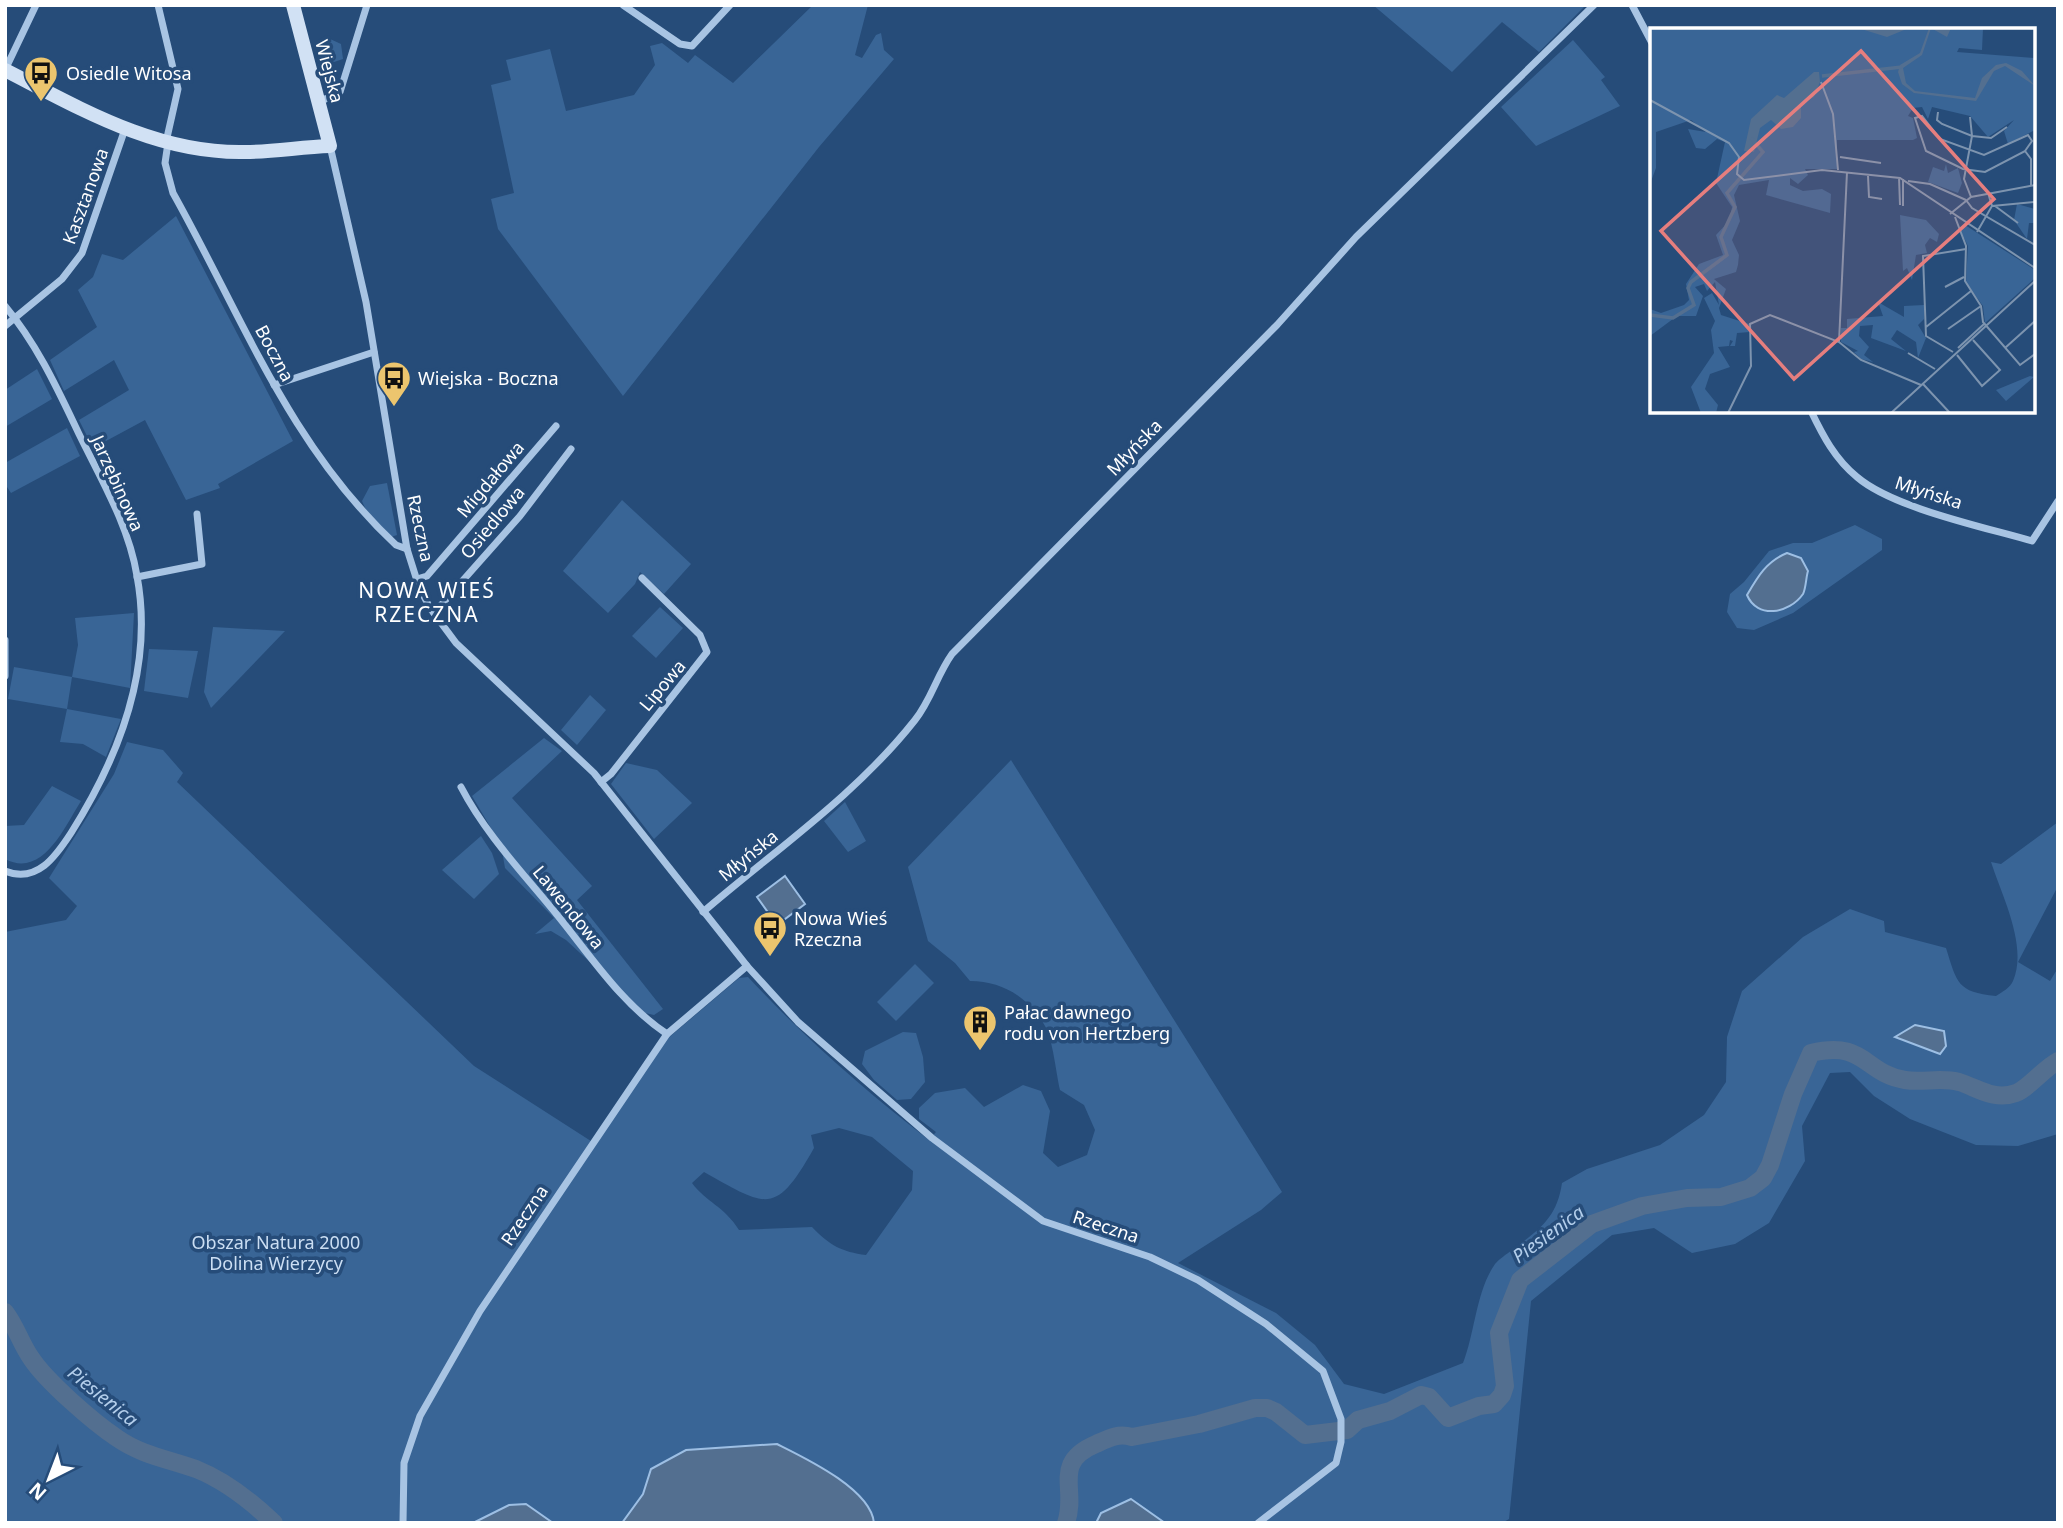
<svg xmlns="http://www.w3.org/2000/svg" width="2063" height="1528" font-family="'Noto Sans',sans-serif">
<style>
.green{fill:#396596;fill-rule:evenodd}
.water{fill:#536f90;stroke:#9dbfe4;stroke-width:2}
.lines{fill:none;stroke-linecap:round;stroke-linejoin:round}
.river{stroke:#536f90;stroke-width:18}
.street{stroke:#a8c4e3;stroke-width:7}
.secondary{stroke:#d1e1f4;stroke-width:14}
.labels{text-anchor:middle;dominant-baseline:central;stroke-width:7;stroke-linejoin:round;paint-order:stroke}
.street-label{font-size:18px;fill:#fff;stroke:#264c79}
.poi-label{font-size:18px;fill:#fff;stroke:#264c79;text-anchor:start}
.park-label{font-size:18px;fill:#cbdef3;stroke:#264c79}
.water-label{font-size:19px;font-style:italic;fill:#b3ceeb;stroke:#264c79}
.quarter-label{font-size:21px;letter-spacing:2px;fill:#fff;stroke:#264c79}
.inset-river{fill:none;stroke:#536f90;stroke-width:3.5}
.inset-road{fill:none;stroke:#7d94af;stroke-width:2}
.view{fill:#e67e7e;fill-opacity:0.15;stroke:#e67e7e;stroke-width:3.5}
.inset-edge{fill:none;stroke:#fff;stroke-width:3.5}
</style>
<rect width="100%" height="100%" fill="#264c79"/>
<g class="green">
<polygon points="813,5 868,5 855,55 862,58 876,35 881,33 884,50 894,59 819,147 623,396 498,229 491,199 514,193 491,85 511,80 506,60 550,49 566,111 634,95 655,65 650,46 662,43 688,63 695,55 733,83"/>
<polygon points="1373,5 1586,5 1539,52 1502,22 1452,72"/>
<polygon points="328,38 341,44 343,59 319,67 315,47 319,41"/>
<polygon points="1573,40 1605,77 1601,80 1620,106 1536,146 1501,107"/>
<polygon points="176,216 293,441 218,484 220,488 186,500 145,420 93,448 79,420 129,390 114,360 64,391 50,360 97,327 78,290 93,277 102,254 123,260"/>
<polygon points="37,369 52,399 5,427 5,390"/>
<polygon points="67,428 80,456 11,493 5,484 5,463"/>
<polygon points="387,483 397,535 391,537 366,510 362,501 370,486"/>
<polygon points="622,500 691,564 664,594 640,572 635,584 608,613 563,571"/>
<polygon points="1855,525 1882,539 1882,550 1793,613 1754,630 1737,628 1727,612 1730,594 1744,582 1769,551 1793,543 1812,543"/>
<polygon points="660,607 683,628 656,658 632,636"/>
<polygon points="134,613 130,688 72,677 67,709 121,719 106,757 83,744 60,742 67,709 8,699 14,667 72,677 78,645 75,618"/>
<polygon points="213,627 285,631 211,708 204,692"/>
<polygon points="149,649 198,651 188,698 144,691"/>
<polygon points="590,695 606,710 577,745 561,730"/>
<polygon points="544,738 562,751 512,798 592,886 577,900 663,1009 654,1015 645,1013 566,940 551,931 535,934 554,918 505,868 501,845 472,796"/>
<path d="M127 742 163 750 183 773 177 782 474 1066 594 1143 667 1039 739 978 748 977C804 1037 864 1090 929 1140L936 1132 919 1119V1108L935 1093 965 1088 984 1107 1023 1085 1041 1091 1050 1111 1043 1153 1058 1167 1087 1155 1095 1130 1084 1105 1060 1090C1056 1073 1053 1040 1045 1026 1029 998 1003 981 970 981L955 963 928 941 908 867 1011 760 1282 1192 1261 1210 1178 1263 1276 1313 1315 1345 1344 1384 1384 1394 1463 1363C1475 1333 1476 1291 1495 1264 1499 1259 1507 1254 1512 1250 1539 1230 1557 1218 1562 1183L1587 1169 1660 1145 1704 1115 1726 1082 1727 1037 1742 991 1803 937 1850 909 1884 921 1885 932 1946 948C1957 983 1957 992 1996 996 2002 992 2010 988 2013 981 2028 946 2002 896 1991 862L2001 864 2058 822V886L2018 962 2050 981 2058 968V1134L2018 1146 1976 1145 1910 1119 1874 1096 1850 1072 1830 1073 1802 1126 1805 1161 1769 1223 1735 1244 1692 1253 1654 1228 1612 1235 1531 1301 1509 1519 1502 1523H5V932L66 920 77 906 49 878 114 774ZM839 1128 872 1137 913 1171 912 1190 866 1255C842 1252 829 1245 812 1227L739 1230C724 1206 706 1202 692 1183L704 1172C767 1207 775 1217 814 1148L811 1135Z"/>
<polygon points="626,763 657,770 692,803 654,839 611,784"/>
<path d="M52 786 81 801C65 826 43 879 5 859V826L24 825Z"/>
<polygon points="845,802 866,841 848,852 824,821"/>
<polygon points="481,836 492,853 499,874 474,899 442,870"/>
<polygon points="915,964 934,983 896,1021 877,1002"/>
<polygon points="903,1032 916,1033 923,1057 925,1082 911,1099 897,1100 874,1080 862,1064 865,1051"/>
</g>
<g class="water">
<path d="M1787 553 1801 558 1808 571C1806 577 1806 588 1803 594 1789 614 1757 619 1747 595 1758 576 1767 561 1787 553Z"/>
<polygon points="785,876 805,904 777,925 757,897"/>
<polygon points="1915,1025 1944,1031 1946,1046 1940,1054 1895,1037"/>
<path d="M777 1444C805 1458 871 1489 874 1523H622L643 1494 651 1469 686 1450Z"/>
<polygon points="1131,1499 1165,1523 1096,1523 1101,1513"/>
<polygon points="526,1504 553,1523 473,1523 509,1505"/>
</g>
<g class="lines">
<g class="river">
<path d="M5 1312C16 1326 21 1344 31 1358 46 1381 93 1422 117 1438 141 1455 168 1459 196 1469 226 1481 251 1501 274 1523"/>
<path d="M1066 1523C1078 1489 1051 1463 1096 1444 1109 1438 1118 1433 1132 1437L1199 1424 1255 1408H1267L1276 1412 1305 1435 1347 1430 1358 1420 1390 1411 1421 1395 1429 1397 1448 1418 1479 1406 1494 1404 1502 1395 1505 1386 1499 1333 1520 1280 1592 1224 1642 1206 1687 1198 1721 1197 1750 1188 1763 1178 1770 1165 1793 1094 1811 1053C1866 1040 1863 1073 1905 1080 1923 1083 1941 1077 1959 1082 1978 1088 1994 1101 2016 1093 2028 1089 2044 1068 2058 1061"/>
</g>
<g class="street">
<polyline points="158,5 178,89 166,142"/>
<polyline points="623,5 680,44 692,46 730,5"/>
<polyline points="1632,5 1652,43"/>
<polyline points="5,70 36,5"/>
<polyline points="319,102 340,92 367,5"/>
<path d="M168 143 165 163 173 193C243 318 289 445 396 545L407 549"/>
<polyline points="330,146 366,302 407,549 419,587 430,608 456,643 594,773 747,966 798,1022 932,1138 1043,1221 1150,1257 1198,1280 1266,1324 1323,1371 1341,1419 1341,1442 1336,1463 1258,1523"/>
<path d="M5 306C37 344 58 390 79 434 101 479 129 526 137 576 154 667 119 757 71 833 56 856 37 884 5 871"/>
<polyline points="5,326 62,279 82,253 125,129"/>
<polyline points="274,385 374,352"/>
<path d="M1811 411C1823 436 1835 459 1857 477 1893 508 1984 527 2032 541L2058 501"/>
<polyline points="137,577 202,564 197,514"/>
<polyline points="417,579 427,576 556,426"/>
<polyline points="434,613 520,516 571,449"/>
<polyline points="5,640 5,676"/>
<polyline points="601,782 611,774 707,652 700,635 642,578"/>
<path d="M461 787C486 835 524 874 558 916 592 958 622 1004 667 1034"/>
<path d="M703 912C775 850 856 795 915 720 931 700 937 675 952 654L1277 325 1356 237 1594 5"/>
<polyline points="403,1523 404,1463 420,1416 480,1311 667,1034 747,966"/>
</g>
<path class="secondary" d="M5 70C81 109 157 154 245 152 273 152 301 147 330 146L293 5"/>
</g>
<defs>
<g id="bus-pin" transform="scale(1.75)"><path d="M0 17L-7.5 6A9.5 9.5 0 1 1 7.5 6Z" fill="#ecc56e" stroke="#264c79"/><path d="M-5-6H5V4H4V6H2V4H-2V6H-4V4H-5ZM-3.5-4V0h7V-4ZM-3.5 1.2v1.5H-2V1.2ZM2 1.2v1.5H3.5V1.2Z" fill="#111"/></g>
<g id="building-pin" transform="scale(1.75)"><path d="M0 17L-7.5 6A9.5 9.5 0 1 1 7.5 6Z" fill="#ecc56e" stroke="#264c79"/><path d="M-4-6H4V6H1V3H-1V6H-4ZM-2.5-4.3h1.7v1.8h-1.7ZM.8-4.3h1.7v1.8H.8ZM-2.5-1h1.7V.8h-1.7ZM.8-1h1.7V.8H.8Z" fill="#111"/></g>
</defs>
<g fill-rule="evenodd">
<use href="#bus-pin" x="41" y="73"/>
<use href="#bus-pin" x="394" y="378"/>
<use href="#bus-pin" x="770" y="928"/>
<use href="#building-pin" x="980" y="1022"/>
</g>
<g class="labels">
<g class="street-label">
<text transform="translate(330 71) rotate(75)">Wiejska</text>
<text transform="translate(85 196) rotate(-70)">Kasztanowa</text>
<text transform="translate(275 353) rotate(62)">Boczna</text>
<text transform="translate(1134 447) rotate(-46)">Młyńska</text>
<text transform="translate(490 479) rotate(-50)">Migdałowa</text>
<text transform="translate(118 483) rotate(66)">Jarzębinowa</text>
<text transform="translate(1929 492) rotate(18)">Młyńska</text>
<text transform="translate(492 522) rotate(-50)">Osiedlowa</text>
<text transform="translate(421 528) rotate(78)">Rzeczna</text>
<text transform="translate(662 685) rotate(-50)">Lipowa</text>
<text transform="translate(748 855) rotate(-39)">Młyńska</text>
<text transform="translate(569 907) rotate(51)">Lawendowa</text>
<text transform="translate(524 1215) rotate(-56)">Rzeczna</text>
<text transform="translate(1106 1226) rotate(18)">Rzeczna</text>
</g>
<g class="poi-label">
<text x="66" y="73">Osiedle Witosa</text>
<text x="418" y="378">Wiejska - Boczna</text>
<text x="794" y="918">Nowa Wieś<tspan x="794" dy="21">Rzeczna</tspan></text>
<text x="1004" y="1012">Pałac dawnego<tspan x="1004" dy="21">rodu von Hertzberg</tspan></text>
</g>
<g class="park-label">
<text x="276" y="1242">Obszar Natura 2000<tspan x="276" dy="21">Dolina Wierzycy</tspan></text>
</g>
<g class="water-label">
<text transform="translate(1548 1234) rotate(-36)">Piesienica</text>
<text transform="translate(103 1396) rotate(39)">Piesienica</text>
</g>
<g class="quarter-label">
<text x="427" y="590">NOWA WIEŚ<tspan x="427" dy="24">RZECZNA</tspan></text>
</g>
</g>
<g transform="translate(1650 28)">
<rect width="385" height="385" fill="#264c79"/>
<path d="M0 0H333L332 22 309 20 307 24 385 30V102L358 116 354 103 364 92 338 109 320 88 282 79 278 91 272 79 263 80 258 88 263 90 267 110 263 112H187V141H155L158 147 148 156 140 150V157L153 163 172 161 181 166 180 185 116 167 119 152 89 157 84 167 90 193 82 212 89 227 88 237 86 244 64 251 76 261 69 280 71 287 99 296 100 304 87 305 85 318H80L83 313 80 312 79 318 68 319 80 339 60 346 55 361 68 377 66 385H51L41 359 64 325 61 302 65 293 54 270 62 265 69 277 65 254 57 263 54 256 45 259 53 268 46 288H27L0 308V281L11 285 34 277 39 272 36 256 49 236 73 227 66 207 80 192 82 179 66 155 75 114 67 111 55 121 46 120 38 101 56 104 41 92 6 104V140L0 156ZM296 136 298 145 308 140 312 155 308 165 278 154 283 139 294 143ZM367 176 385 181V195H379L377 211 364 192ZM250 187 276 192 289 206 287 214 280 210 275 217 277 225 266 227 262 252 257 240 253 243ZM315 197 385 242V250L335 295 333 278 316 255 318 218 309 200ZM228 274 254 289V278L274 277V291L268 297 276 310 268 330 266 314 247 302 241 311 256 323 221 310 223 297 210 298 209 308 219 319 214 327 223 334 211 331 204 324 208 323 191 314V300H197V291L233 288ZM380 348 384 349 356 373 346 362Z" fill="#396596"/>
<path d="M208 0H259L237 9ZM279 0H301L297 9 281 0 272 27 253 40 256 55 265 63 325 70 332 50 346 37 356 35 372 43 385 58 355 38 344 43 326 73 264 65 252 56 248 44 250 37 270 25ZM164 44H169L170 54 164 69 151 76V90L143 99 131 101 121 92 110 100 104 124 94 123 101 91 127 67 134 70Z" fill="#536f90"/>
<path class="inset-river" d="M172 48 252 39M0 287 23 290 44 277 38 260 41 254 77 227 71 209 85 179 77 165 113 124 101 110"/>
<path class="inset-road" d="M171 54 183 86 188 142M0 72 79 115 89 129 87 146 94 152 172 142 250 150 385 240M288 84 287 92 292 96 322 108 341 110 357 99M320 89 322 108 314 151 321 169M375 123 382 113 378 107 334 127 290 111 272 88 265 90 276 123 313 141 335 144 375 123 381 131V157M190 129 231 135M218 148 219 169 232 171M249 149 250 177M258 153 280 156 316 172M316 172 322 180 385 217M253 178V151M342 178 385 174M345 178 368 195M300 186 321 169 385 157M305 189 316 218 315 253 331 278 333 294 370 337 385 326M327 204 342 178 338 165M295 259 314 249M276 299 321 263M298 301 331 278M189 314 197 144M308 320 334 296M355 320 385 293M303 324 276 308 273 228 316 221M258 325 285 341M307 327 332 358 350 342 323 312M273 356 300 385M78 385 101 338 100 296 120 287 189 314 211 332 271 357M241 385 385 253"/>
<path class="view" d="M211 23 344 171 144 351 11 203Z"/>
<rect width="385" height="385" class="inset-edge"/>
</g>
<rect width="2063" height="1528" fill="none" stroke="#ffffff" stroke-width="14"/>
<g transform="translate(49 1479) rotate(222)" stroke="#264c79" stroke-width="5" paint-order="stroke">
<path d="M0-5L12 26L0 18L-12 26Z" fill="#ffffff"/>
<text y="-10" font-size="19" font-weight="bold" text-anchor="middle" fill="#ffffff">N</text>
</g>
</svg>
